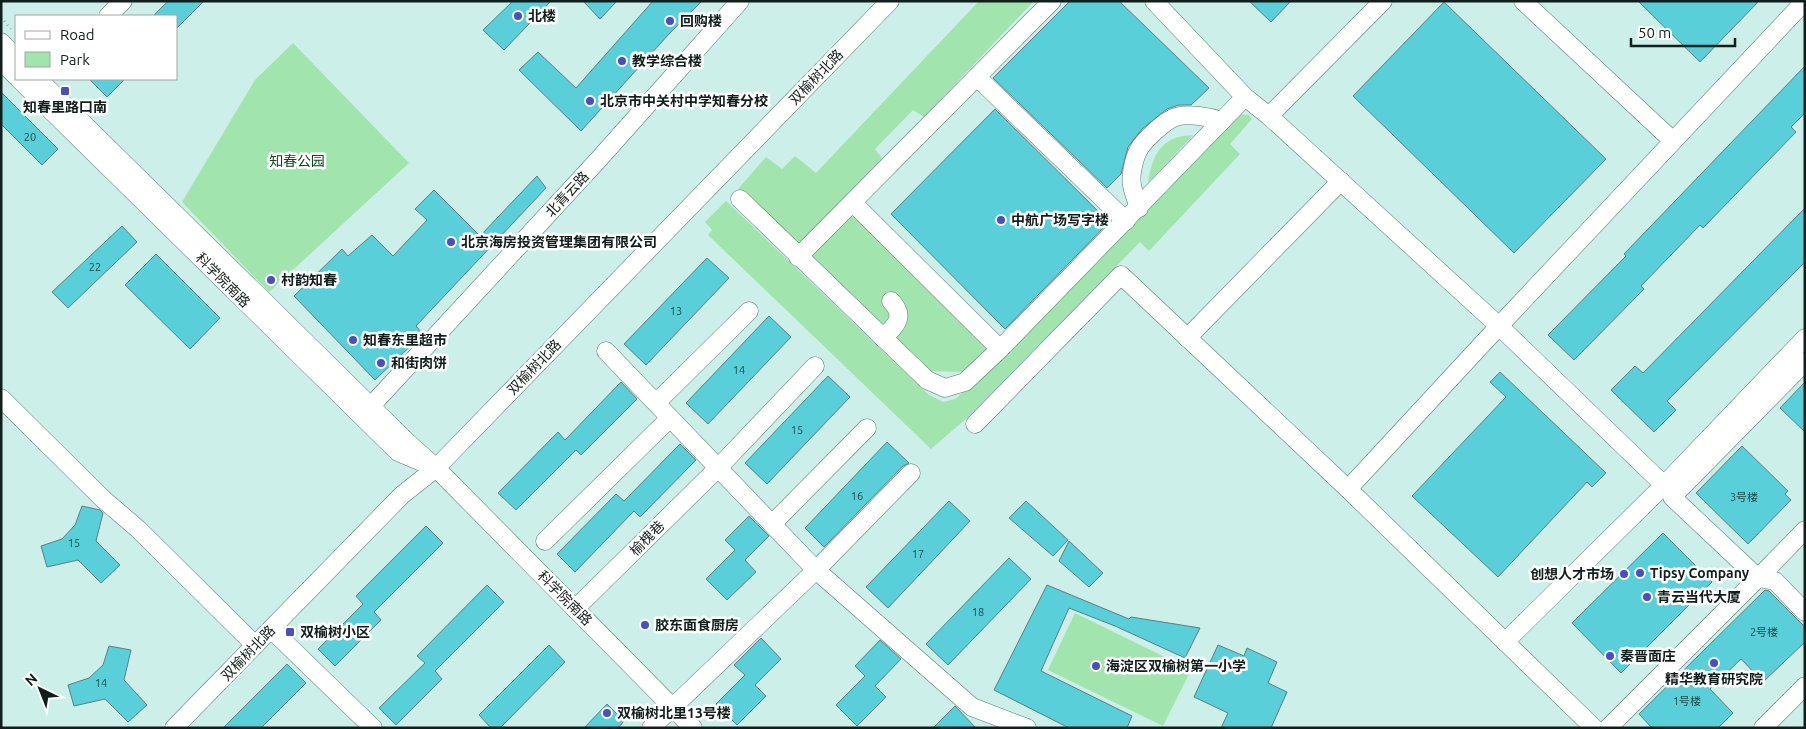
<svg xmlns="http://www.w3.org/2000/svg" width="1806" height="729" font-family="Ubuntu,'Noto Sans SC',sans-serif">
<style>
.green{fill:#a1e4ad}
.building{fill:#59cfd9;stroke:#5e7e81}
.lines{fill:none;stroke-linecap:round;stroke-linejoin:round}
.minor-casing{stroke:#587873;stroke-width:19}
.path{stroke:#8faba7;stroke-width:2.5;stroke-dasharray:1 4;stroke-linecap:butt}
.minor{stroke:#fff;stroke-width:18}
.poi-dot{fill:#494ec4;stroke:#fff;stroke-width:2}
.labels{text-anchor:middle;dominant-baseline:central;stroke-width:5;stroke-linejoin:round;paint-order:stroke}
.number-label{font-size:11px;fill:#234a4b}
.poi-label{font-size:14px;font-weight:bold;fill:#111e1c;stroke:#fff;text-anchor:start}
.street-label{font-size:14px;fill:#111e1c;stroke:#fff}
.park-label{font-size:14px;fill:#134521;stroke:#fff}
</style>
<rect width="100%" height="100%" fill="#ccefea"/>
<g class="green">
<polygon points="979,1 1034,1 924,117 913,110 875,149 882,158 797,248 738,189 766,157 782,169 795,156 816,173"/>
<polygon points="293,43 409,163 269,292 182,202 255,80"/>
<polygon points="1236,114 1249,115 1252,119 1230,144 1240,154 1149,251 1140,242 967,418 931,449 708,235 712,230 705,222 726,201 929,395 943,402 955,399 967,389"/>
<path d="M1193 135 1148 183C1152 154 1162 136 1193 135Z"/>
<polygon points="852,216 860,218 991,347 965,372 926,371 809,258 846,220"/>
<polygon points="1075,613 1191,670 1163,726 1048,670"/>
</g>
<g class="building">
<polygon points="168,1 204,1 176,29 176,16 153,16"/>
<polygon points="513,1 551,1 504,50 483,30"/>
<polygon points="583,1 617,1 600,19"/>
<polygon points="653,1 702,1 669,34 581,131 519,70 538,52 576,88"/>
<polygon points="1070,1 1119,1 1209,88 1191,105 1179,105 1167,109 1142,129 1128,147 1121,174 1107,188 993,78"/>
<polygon points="1249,1 1291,1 1271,22"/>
<polygon points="1638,1 1759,1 1700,62"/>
<polygon points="1444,2 1606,159 1514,253 1353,96"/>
<polygon points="1805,66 1805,113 1791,127 1796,132 1703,228 1700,225 1641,286 1644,289 1574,360 1548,335 1626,256 1624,254"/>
<polygon points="89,79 125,79 107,97"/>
<polygon points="1,92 58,149 42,165 1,124"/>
<polygon points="995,109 1109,222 1005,329 891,214"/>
<polygon points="537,176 546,188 416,326 423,334 375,380 294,296 342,249 348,256 372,235 393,256 427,220 415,209 434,190 480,236"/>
<polygon points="1805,208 1805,262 1667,401 1676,410 1654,432 1611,390 1635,366 1643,373"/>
<polygon points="122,226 137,242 68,308 52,292"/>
<polygon points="156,254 220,318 190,349 125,285"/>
<polygon points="707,258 729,278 646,365 624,344"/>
<polygon points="769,316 791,337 708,424 686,403"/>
<polygon points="1500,372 1606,473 1592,487 1587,482 1498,577 1412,496 1506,397 1490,382"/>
<polygon points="828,376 850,397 767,484 745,463"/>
<polygon points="621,382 637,399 581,455 576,450 516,510 498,493 558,432 565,440"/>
<polygon points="1805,382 1805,432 1780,408"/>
<polygon points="887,442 909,463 903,466 824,547 805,528"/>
<polygon points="680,444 696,460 640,517 634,511 575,572 557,554 616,494 624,501"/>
<polygon points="1742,446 1788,491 1785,494 1791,500 1748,544 1696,493"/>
<polygon points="949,501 970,521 888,608 866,587"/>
<polygon points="1026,501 1068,540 1053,556 1009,518"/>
<polygon points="82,506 100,510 103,513 96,541 120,565 101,583 78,560 47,567 41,546 62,539 75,525"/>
<polygon points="749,516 769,536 745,560 756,572 727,600 706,579 735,550 725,540"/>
<polygon points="426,526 443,543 374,612 381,620 335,666 318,649 363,604 356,596"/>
<polygon points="1663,533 1712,582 1621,673 1572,623"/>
<polygon points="1069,541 1103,573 1089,587 1059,561"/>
<polygon points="1009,558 1031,579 948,665 926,644"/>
<polygon points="487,585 504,602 435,671 442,679 396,725 379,708 425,663 417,656"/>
<polygon points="1047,585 1129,619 1131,617 1200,628 1185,658 1115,626 1069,608 1041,671 1132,716 1127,728 1069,728 994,690"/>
<polygon points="1765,590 1769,591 1805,627 1805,642 1763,682 1741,659 1710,689 1733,713 1718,728 1652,728 1639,714"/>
<polygon points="761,638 781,659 755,685 766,696 737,725 716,704 745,675 734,665"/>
<polygon points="880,640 901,659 875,686 886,697 857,726 836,705 865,676 855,666"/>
<polygon points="549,645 565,662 500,728 491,728 479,715"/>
<polygon points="1218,645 1244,656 1247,648 1277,662 1268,683 1287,692 1271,728 1221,728 1228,713 1194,697"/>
<polygon points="109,646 131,650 124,680 147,705 128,722 105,699 74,706 68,685 89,678 103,665"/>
<polygon points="287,664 306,683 261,728 223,728"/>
<polygon points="607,704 624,721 618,728 584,728"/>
<polygon points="955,706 976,728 933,728"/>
</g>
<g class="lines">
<g class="minor-casing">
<g id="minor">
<polyline points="1154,1 1245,97 1269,116 1499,326 1664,485"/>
<polyline points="1523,1 1673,141"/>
<polyline points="108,16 123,1"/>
<polyline points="1,42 16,58"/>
<polyline points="1,61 16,76"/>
<polyline points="977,77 1126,221"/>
<polyline points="19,79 398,452 424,463"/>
<polyline points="38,79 406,441 436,468 693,728"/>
<polyline points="1269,116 1383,1"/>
<polyline points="740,199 927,380 945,388 965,382 1000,349 1245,97"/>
<polyline points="853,203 1000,349"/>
<path d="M1139 208C1137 200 1133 193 1132 185 1130 176 1134 159 1138 151 1143 141 1165 120 1176 117 1188 113 1210 117 1222 121"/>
<polyline points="798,257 1052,1"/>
<path d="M883 338C896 325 906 317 891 301"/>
<polyline points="1187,338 1341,181"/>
<polyline points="606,351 816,570 911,473"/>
<polyline points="1805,362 1672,497 1758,578 1805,530"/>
<polyline points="1,398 103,499 138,529 255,645"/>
<polyline points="656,403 749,311"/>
<polyline points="371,406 599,159 740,1"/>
<polyline points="975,424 1121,275 1348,489 1594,728"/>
<polyline points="1348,489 1499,326 1805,1"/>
<polyline points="772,524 867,428"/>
<polyline points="545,541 670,418"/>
<polyline points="575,609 718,468 815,366"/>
<polyline points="271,629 373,728"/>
<polyline points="1505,642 1664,485 1805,338"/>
<polyline points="174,728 402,495 436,468 890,1"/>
<polyline points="651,728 816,570 972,707 1027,728"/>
<polyline points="1608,728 1758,578 1775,581 1805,612"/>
<polyline points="1763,728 1805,686"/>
</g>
</g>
<polyline class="path" points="1,17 11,29"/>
<use href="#minor" class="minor"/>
</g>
<g class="poi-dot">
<circle cx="518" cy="16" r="5"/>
<circle cx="670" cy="21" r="5"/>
<circle cx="622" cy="61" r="5"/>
<rect x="60" y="86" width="10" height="10" rx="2.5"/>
<circle cx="590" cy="101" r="5"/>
<circle cx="1001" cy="220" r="5"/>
<circle cx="451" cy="242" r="5"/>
<circle cx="271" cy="280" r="5"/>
<circle cx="353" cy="340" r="5"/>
<circle cx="381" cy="363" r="5"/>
<circle cx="1640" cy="573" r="5"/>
<circle cx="1624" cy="574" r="5"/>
<circle cx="1647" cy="597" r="5"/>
<circle cx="645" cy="625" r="5"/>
<rect x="285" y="627" width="10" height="10" rx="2.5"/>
<circle cx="1610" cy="656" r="5"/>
<circle cx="1714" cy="663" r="5"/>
<circle cx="1096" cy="666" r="5"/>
<circle cx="607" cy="713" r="5"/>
</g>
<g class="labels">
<g class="number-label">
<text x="30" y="137">20</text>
<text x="95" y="267">22</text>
<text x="676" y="311">13</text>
<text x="739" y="370">14</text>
<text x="797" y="430">15</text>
<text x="857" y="496">16</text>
<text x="1744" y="497">3号楼</text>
<text x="74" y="543">15</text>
<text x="918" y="554">17</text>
<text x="978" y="612">18</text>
<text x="1764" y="632">2号楼</text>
<text x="101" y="683">14</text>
<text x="1687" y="701">1号楼</text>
</g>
<g class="poi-label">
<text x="528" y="16">北楼</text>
<text x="680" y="21">回购楼</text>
<text x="632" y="61">教学综合楼</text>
<text x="600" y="101">北京市中关村中学知春分校</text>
<text x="65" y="107" text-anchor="middle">知春里路口南</text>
<text x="1011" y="220">中航广场写字楼</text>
<text x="461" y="242">北京海房投资管理集团有限公司</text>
<text x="281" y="280">村韵知春</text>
<text x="363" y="340">知春东里超市</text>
<text x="391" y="363">和街肉饼</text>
<text x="1650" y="573">Tipsy Company</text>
<text x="1614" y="574" text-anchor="end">创想人才市场</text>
<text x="1657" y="597">青云当代大厦</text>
<text x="655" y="625">胶东面食厨房</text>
<text x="300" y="632">双榆树小区</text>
<text x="1620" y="656">秦晋面庄</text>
<text x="1106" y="666">海淀区双榆树第一小学</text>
<text x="1714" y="679" text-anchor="middle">精华教育研究院</text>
<text x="617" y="713">双榆树北里13号楼</text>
</g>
<g class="street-label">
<text transform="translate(816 77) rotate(-46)">双榆树北路</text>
<text transform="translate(567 194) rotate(-47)">北青云路</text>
<text transform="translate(223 280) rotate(45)">科学院南路</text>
<text transform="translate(534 367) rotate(-46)">双榆树北路</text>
<text transform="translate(647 538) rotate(-45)">榆槐巷</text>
<text transform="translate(565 598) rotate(45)">科学院南路</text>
<text transform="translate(248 653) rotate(-46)">双榆树北路</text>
</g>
<g class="park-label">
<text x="297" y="161">知春公园</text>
</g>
</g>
<rect width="1806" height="729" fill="none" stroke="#111e1c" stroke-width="5"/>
<rect x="15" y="15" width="162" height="65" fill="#ffffff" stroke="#a0a5a4"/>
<rect x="25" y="31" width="25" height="8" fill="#ffffff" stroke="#a0a5a4"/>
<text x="60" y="40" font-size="15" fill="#111e1c">Road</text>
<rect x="25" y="52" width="25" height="15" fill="#a1e4ad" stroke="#a0a5a4"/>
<text x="60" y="65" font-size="15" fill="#111e1c">Park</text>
<g transform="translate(40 689) rotate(317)" stroke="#ffffff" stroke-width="4" paint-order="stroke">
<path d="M0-4L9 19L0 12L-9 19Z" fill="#111e1c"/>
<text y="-8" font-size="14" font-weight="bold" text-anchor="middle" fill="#111e1c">N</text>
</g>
<path d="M1631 38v8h104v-8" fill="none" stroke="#111e1c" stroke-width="2.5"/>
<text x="1638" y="38" font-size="15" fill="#111e1c" stroke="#ffffff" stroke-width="4" paint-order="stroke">50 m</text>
</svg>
